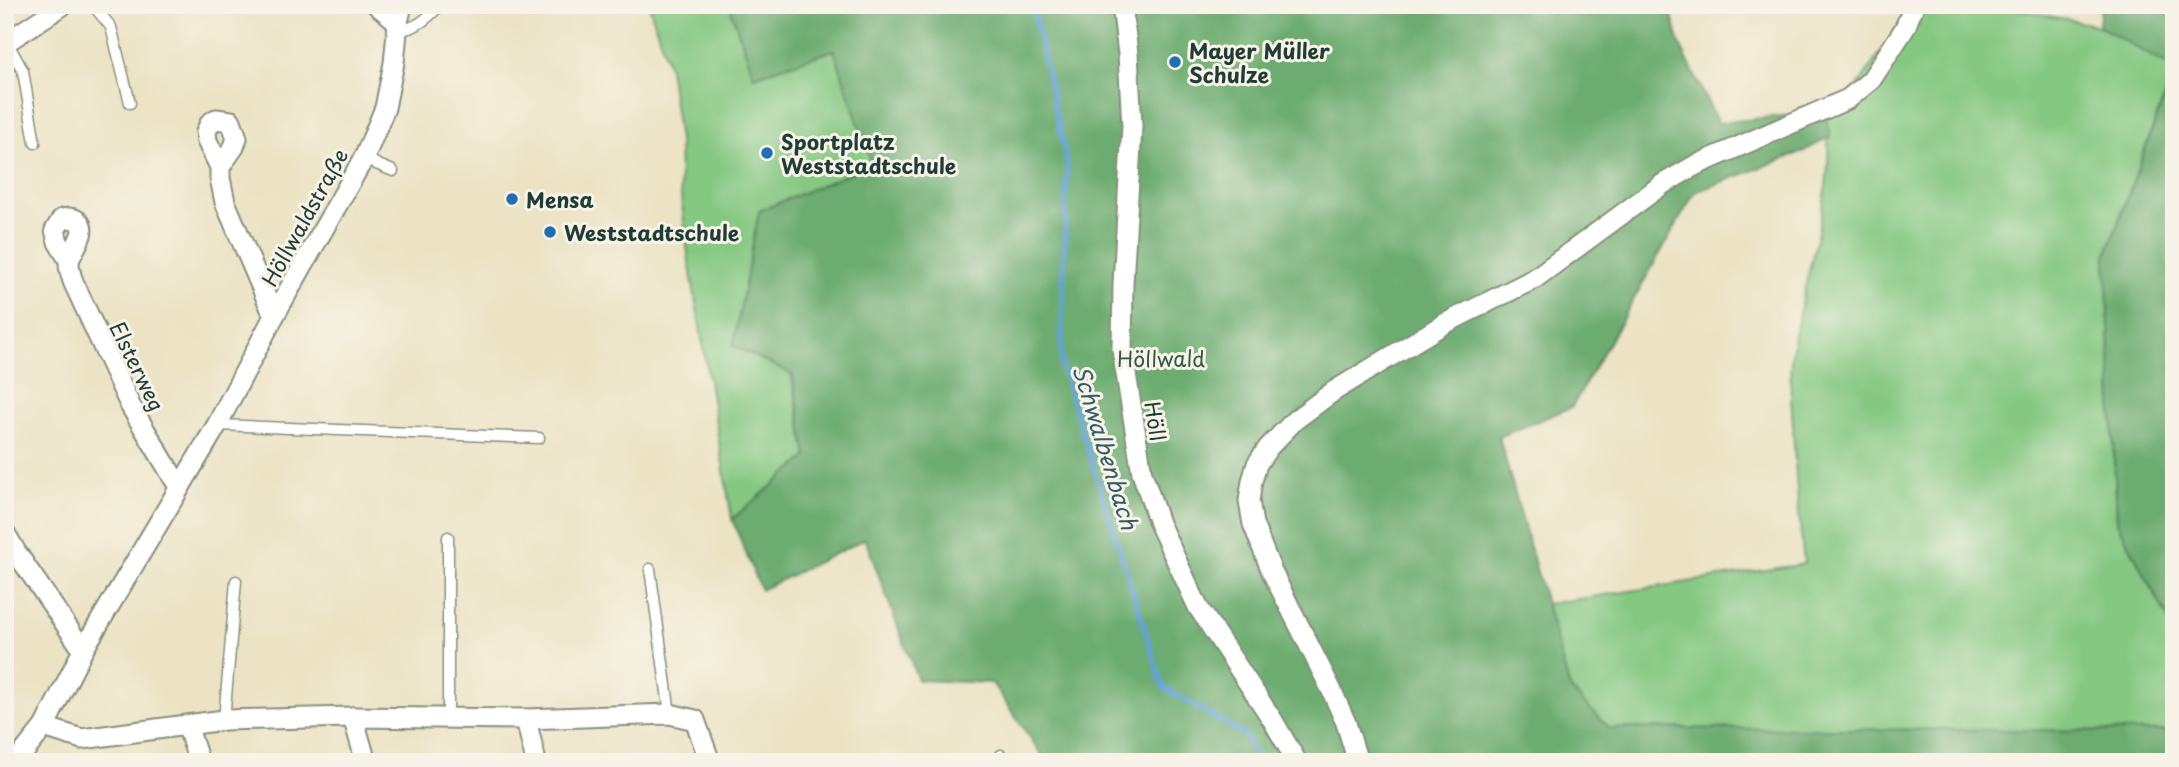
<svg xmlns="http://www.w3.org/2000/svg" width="2179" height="767" viewBox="0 0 2179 767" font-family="'Playpen Sans',sans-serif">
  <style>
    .green { fill: #85c882; stroke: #52825b; stroke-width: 2 }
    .forest { fill: #6cac70; stroke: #467452; stroke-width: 2 }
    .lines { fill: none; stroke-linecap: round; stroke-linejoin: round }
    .stream { stroke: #64a3d6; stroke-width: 5 }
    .lane-casing { stroke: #86907c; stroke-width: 13 }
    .street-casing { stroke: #86907c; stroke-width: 23 }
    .lane { stroke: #fff; stroke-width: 10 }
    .street { stroke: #fff; stroke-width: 19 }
    .poi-dot { fill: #1f6fb2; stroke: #f7f3e8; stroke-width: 2.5 }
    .labels { text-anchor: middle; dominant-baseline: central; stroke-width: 6; stroke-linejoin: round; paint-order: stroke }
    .poi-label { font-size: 21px; font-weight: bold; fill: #1f3d34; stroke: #f7f3e8; text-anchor: start }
    .street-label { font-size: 21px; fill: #1f3d34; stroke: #f7f3e8 }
    .park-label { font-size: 21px; fill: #335944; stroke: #f7f3e8 }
    .water-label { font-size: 23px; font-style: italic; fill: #345c65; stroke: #f7f3e8 }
  </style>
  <rect width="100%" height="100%" fill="#f7f3e8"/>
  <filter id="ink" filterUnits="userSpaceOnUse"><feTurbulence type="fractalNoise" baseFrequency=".0143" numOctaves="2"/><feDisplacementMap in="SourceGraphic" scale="14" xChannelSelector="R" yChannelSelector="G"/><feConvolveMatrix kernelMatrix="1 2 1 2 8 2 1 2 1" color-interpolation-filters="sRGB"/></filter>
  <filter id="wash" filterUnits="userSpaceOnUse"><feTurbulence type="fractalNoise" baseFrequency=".00686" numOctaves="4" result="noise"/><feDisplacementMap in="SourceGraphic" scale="28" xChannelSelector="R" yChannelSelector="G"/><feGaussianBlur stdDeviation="1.57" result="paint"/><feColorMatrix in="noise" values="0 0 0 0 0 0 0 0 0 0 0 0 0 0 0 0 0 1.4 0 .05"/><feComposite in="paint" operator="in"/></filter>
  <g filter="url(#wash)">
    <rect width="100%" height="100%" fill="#ece3c4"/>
    <g class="green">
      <polygon points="649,5 729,5 754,76 834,50 872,164 759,211 807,457 732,519 688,255 680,188 679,140 669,68"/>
      <path d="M 1914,5 L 1996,5 L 2099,26 L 2174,69 L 2106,256 L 2117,522 L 2174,630 L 2174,731 L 1609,728 L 1570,689 L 1546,604 L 1804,564 C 1799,518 1795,473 1793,426 C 1792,405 1789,383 1791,362 C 1800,278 1840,196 1825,111 L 1848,99 Z"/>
    </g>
    <g class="forest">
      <polygon points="729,5 1669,5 1680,45 1718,123 1825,111 1830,137 1802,152 1695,192 1572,407 1499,437 1570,689 1609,728 2174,731 2174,762 1047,762 992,683 918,680 865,539 761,590 732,519 807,457 793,375 733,346 759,211 872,164 834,50 754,76"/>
      <polygon points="2101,5 2174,5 2174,69 2099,26"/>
      <polygon points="2174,71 2174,630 2117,522 2106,256"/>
    </g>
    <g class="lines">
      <polyline class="stream" points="1032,5 1067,163 1061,365 1163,687 1245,735 1257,762"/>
    </g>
  </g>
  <g filter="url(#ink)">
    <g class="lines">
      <defs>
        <g id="lane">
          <polyline points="93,5 111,27 130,103"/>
          <path d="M 397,30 C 415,30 428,18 440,5"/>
          <polyline points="7,42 23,71 35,143"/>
          <polyline points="365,156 376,164 393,171"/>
          <polyline points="218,425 539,438"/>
          <polyline points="448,537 448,719"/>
          <polyline points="650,569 670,714"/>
          <polyline points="224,720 236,581"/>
          <polyline points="1001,755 1005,762"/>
        </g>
        <g id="street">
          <polyline points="377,5 398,22 402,5"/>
          <polyline points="1122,5 1128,54 1132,126 1123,284 1122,349 1142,473 1159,523 1198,607 1272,719 1297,762"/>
          <polyline points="5,43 63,5"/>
          <polyline points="220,167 234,147 237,138 231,121 216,119 210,123 206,132 207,141 220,167 220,178 225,202 274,316"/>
          <path d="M 69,260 L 58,242 L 55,230 L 62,219 C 68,218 73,217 78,221 C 90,233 70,250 69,263 C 69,272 73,282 77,290 L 130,405 L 179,487"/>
          <polyline points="5,533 16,552 83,650"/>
          <polyline points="353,717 366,762"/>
          <polyline points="526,719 536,762"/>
          <polyline points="187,725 199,762"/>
          <polyline points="44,727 82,739 224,720 353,717 526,719 670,714 695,720 710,762"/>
          <polyline points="16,762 44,727 83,650 217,425 274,316 365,156 385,108 394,63 398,22"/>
          <polyline points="1358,762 1346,723 1331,689 1272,572 1253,524 1249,501 1252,481 1257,464 1268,448 1295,420 1334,391 1444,324 1534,279 1663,184 1694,166 1848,99 1871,80 1905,28 1914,5"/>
        </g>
      </defs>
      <use href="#lane" class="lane-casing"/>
      <use href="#street" class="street-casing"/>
      <use href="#lane" class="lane"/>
      <use href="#street" class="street"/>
    </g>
  </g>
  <g class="poi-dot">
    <circle cx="1175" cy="62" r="7"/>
    <circle cx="767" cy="153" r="7"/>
    <circle cx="512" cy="199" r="7"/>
    <circle cx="550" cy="232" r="7"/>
  </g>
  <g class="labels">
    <g class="poi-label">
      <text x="1189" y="50">Mayer Müller<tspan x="1189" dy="24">Schulze</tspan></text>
      <text x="781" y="141">Sportplatz<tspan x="781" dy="24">Weststadtschule</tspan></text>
      <text x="526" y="199">Mensa</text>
      <text x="564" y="232">Weststadtschule</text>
    </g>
    <g class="street-label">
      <text transform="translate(304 217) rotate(-61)">Höllwaldstraße</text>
      <text transform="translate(138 366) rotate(64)">Elsterweg</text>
      <text transform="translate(1156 421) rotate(81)">Höll</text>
    </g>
    <g class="park-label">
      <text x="1161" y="358">Höllwald</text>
    </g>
    <g class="water-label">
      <text transform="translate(1106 447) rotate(73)">Schwalbenbach</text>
    </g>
  </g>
  <rect width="2179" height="767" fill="none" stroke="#f7f3e8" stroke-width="28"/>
</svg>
